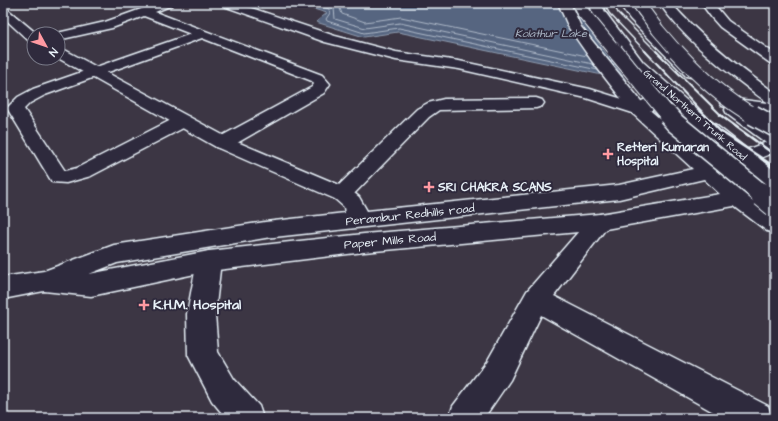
<svg xmlns="http://www.w3.org/2000/svg" width="778" height="421" viewBox="0 0 778 421" font-family="'Architects Daughter',sans-serif">
  <style>
    .water { fill: #566580; stroke: #909db0 }
    .lines { fill: none; stroke-linecap: round; stroke-linejoin: round }
    .shore { stroke: #aeb9c8; stroke-width: 1 }
    .street-casing { stroke: #e8f1f8; stroke-width: 3 }
    .secondary-casing { stroke: #e8f1f8; stroke-width: 3 }
    .primary-casing { stroke: #e8f1f8; stroke-width: 3 }
    .street { fill: #2f2a3d; fill-rule: evenodd }
    .secondary { fill: #2f2a3d; fill-rule: evenodd }
    .primary { fill: #2f2a3d; fill-rule: evenodd }
    .rail-far2 { stroke: #e8f1f8; stroke-width: 1.5 }
    .rail-far1 { stroke: #e8f1f8; stroke-width: 2 }
    .rail { stroke: #e8f1f8; stroke-width: 2.5 }
    .primary-bridge-far3-casing { stroke: #e8f1f8; stroke-width: 14; stroke-linecap: butt }
    .primary-bridge-far2-casing { stroke: #e8f1f8; stroke-width: 17; stroke-linecap: butt }
    .primary-bridge-far1-casing { stroke: #e8f1f8; stroke-width: 22; stroke-linecap: butt }
    .primary-bridge-casing { stroke: #e8f1f8; stroke-width: 26; stroke-linecap: butt }
    .primary-bridge-far3 { stroke: #2f2a3d; stroke-width: 12 }
    .primary-bridge-far2 { stroke: #2f2a3d; stroke-width: 15 }
    .primary-bridge-far1 { stroke: #2f2a3d; stroke-width: 19 }
    .primary-bridge { stroke: #2f2a3d; stroke-width: 24 }
    .poi-dot { fill: #ff9aa2; stroke: #2f2a3d; stroke-width: 1.5 }
    .labels { text-anchor: middle; dominant-baseline: central; stroke-width: 4; stroke-linejoin: round; paint-order: stroke }
    .far-street-label { font-size: 10px; fill: #e8f1f8; stroke: #2f2a3d }
    .far-water-label { font-size: 11px; font-style: italic; fill: #aeb9c8; stroke: #2f2a3d }
    .poi-label { font-size: 12px; font-weight: bold; fill: #e8f1f8; stroke: #2f2a3d; text-anchor: start }
    .street-label { font-size: 12px; fill: #e8f1f8; stroke: #2f2a3d }
    .near-poi-label { font-size: 14px; font-weight: bold; fill: #e8f1f8; stroke: #2f2a3d; text-anchor: start }
  </style>
  <rect width="100%" height="100%" fill="#3c3644"/>
  <filter id="ink" filterUnits="userSpaceOnUse"><feTurbulence type="fractalNoise" baseFrequency=".025" numOctaves="2"/><feDisplacementMap in="SourceGraphic" scale="8" xChannelSelector="R" yChannelSelector="G"/><feConvolveMatrix kernelMatrix="1 2 1 2 8 2 1 2 1" color-interpolation-filters="sRGB"/></filter>
  <g filter="url(#ink)">
    <polygon class="water" points="293,3 569,3 626,80 398,32 364,37 316,22 327,13"/>
    <g class="lines">
      <g class="shore">
        <polyline points="308,3 329,9 330,13 326,19 327,21 364,33 399,28 598,70"/>
        <polyline points="326,3 334,8 335,19 365,28 400,23 593,64"/>
        <polyline points="338,3 342,14 365,22 401,17 587,56"/>
      </g>
      <defs>
        <g id="street">
          <polygon points="158,3 174,3 172,5 155,12 322,75 330,84 324,93 230,147 223,149 216,147 214,143 216,139 312,87 314,84 312,81 202,38 45,95 30,103 24,109 65,171 77,168 177,117 183,116 189,117 192,121 189,125 91,176 66,183 52,182 7,108 18,97 33,89 191,34 144,16 112,28 58,40 58,34 53,34 105,22"/>
          <polygon points="219,3 236,3 335,36 396,52 459,61 590,89 645,106 647,110 645,114 639,115 586,98 459,69 396,60 325,42 221,5"/>
          <polygon points="701,3 713,3 728,21 775,54 775,64 770,63 720,27 712,18"/>
          <polygon points="536,98 542,100 544,103 542,106 536,108 439,110 429,117 349,199 342,201 335,199 331,194 335,189 417,109 428,103 444,99"/>
          <polygon points="600,214 608,216 611,222 554,296 768,406 772,418 724,418 541,315 510,380 484,418 449,418 453,406 488,360 527,291 592,216"/>
          <polygon points="209,251 218,254 221,261 215,314 218,352 234,379 259,406 263,418 226,418 212,401 188,355 187,314 197,261 200,254"/>
        </g>
        <g id="secondary">
          <path d="M 558,3 L 570,3 L 581,27 L 645,106 L 711,163 L 775,139 L 775,152 L 723,173 L 741,189 L 775,177 L 775,192 L 755,199 L 775,214 L 775,233 L 767,231 L 734,206 L 600,230 L 364,252 L 209,271 L 91,296 L 44,291 L 3,299 L 3,277 L 44,271 L 114,245 L 265,222 L 345,213 L 344,207 L 335,199 L 216,147 L 58,58 L 58,48 L 63,49 L 230,139 L 349,189 L 359,197 L 367,211 L 619,185 L 693,169 L 633,114 L 592,61 L 569,28 ZM 704,179 L 720,194 L 600,214 L 364,234 L 209,251 L 89,274 L 117,263 L 265,238 L 619,199 Z"/>
          <path d="M 659,3 L 671,3 C 702,38 737,66 775,93 L 775,105 C 764,102 755,93 747,87 C 715,63 682,36 659,3 Z"/>
          <polygon points="3,8 7,9 37,34 34,34 34,42 29,41 3,17"/>
        </g>
        <g id="primary">
          <path d="M 589,3 L 601,3 L 605,12 L 643,62 L 703,115 L 775,171 L 775,188 L 768,186 L 691,123 L 667,100 C 657,106 646,117 633,114 L 631,110 L 633,106 L 658,92 L 633,68 L 593,13 Z"/>
          <polygon points="619,3 631,3 638,15 696,70 698,73 696,76 691,77 686,76 630,19"/>
          <polygon points="728,98 775,104 775,114 744,110 775,132 775,146 769,145 727,114 725,110 726,107 722,106 720,103 722,100"/>
        </g>
      </defs>
      <use href="#street" class="street-casing"/>
      <use href="#secondary" class="secondary-casing"/>
      <use href="#primary" class="primary-casing"/>
      <use href="#street" class="street"/>
      <use href="#secondary" class="secondary"/>
      <use href="#primary" class="primary"/>
      <g class="rail-far2">
        <polyline points="604,3 609,13 646,52"/>
        <polyline points="613,3 618,13 657,52"/>
      </g>
      <g class="rail-far1">
        <polyline points="645,51 706,116"/>
        <polyline points="656,51 722,116"/>
      </g>
      <g class="rail">
        <polyline points="705,115 720,131 775,167"/>
        <polyline points="720,115 775,155"/>
      </g>
      <defs>
        <g id="primary-bridge-far3">
          <polyline points="579,3 582,11 616,52"/>
          <polyline points="638,3 658,30 677,52"/>
        </g>
        <g id="primary-bridge-far2">
          <polyline points="615,51 669,116"/>
          <path d="M 676,51 C 699,76 725,100 754,116"/>
        </g>
        <g id="primary-bridge-far1">
          <polyline points="668,115 675,123 764,196"/>
          <polyline points="753,115 775,127"/>
        </g>
        <polyline id="primary-bridge" points="763,195 775,205"/>
      </defs>
      <use href="#primary-bridge-far3" class="primary-bridge-far3-casing"/>
      <use href="#primary-bridge-far2" class="primary-bridge-far2-casing"/>
      <use href="#primary-bridge-far1" class="primary-bridge-far1-casing"/>
      <use href="#primary-bridge" class="primary-bridge-casing"/>
      <use href="#primary-bridge-far3" class="primary-bridge-far3"/>
      <use href="#primary-bridge-far2" class="primary-bridge-far2"/>
      <use href="#primary-bridge-far1" class="primary-bridge-far1"/>
      <use href="#primary-bridge" class="primary-bridge"/>
    </g>
  </g>
  <g class="poi-dot">
    <path d="M606 148h4v4h4v4h-4v4h-4v-4h-4v-4h4z"/>
    <path d="M427 181h4v4h4v4h-4v4h-4v-4h-4v-4h4z"/>
    <path d="M142 299h4v4h4v4h-4v4h-4v-4h-4v-4h4z"/>
  </g>
  <g class="labels">
    <g class="far-street-label">
      <text transform="translate(695 115) rotate(41)">Grand Northern Trunk Road</text>
    </g>
    <g class="far-water-label">
      <text x="551" y="33">Kolathur Lake</text>
    </g>
    <g class="poi-label">
      <text x="617" y="147">Retteri Kumaran<tspan x="617" dy="14">Hospital</tspan></text>
      <text x="438" y="187">SRI CHAKRA SCANS</text>
    </g>
    <g class="street-label">
      <text transform="translate(410 215) rotate(-6)">Perambur Redhills road</text>
      <text transform="translate(390 241) rotate(-5)">Paper Mills Road</text>
    </g>
    <g class="near-poi-label">
      <text x="153" y="305">K.H.M. Hospital</text>
    </g>
  </g>
  <rect width="778" height="421" fill="none" stroke="#2f2a3d" stroke-width="16"/>
  <rect x="8" y="8" width="762" height="405" fill="none" stroke="#e8f1f8" stroke-width="1.5" filter="url(#ink)"/>
  <g transform="translate(46 46) rotate(130)"><circle r="19" fill="#2f2a3d" stroke="#797a88"/>
  <path d="M0-3L7 15L0 10L-7 15Z" fill="#ff9aa2"/>
  <text y="-6" font-size="11" font-weight="bold" text-anchor="middle" fill="#e8f1f8">N</text>
  </g>
</svg>
